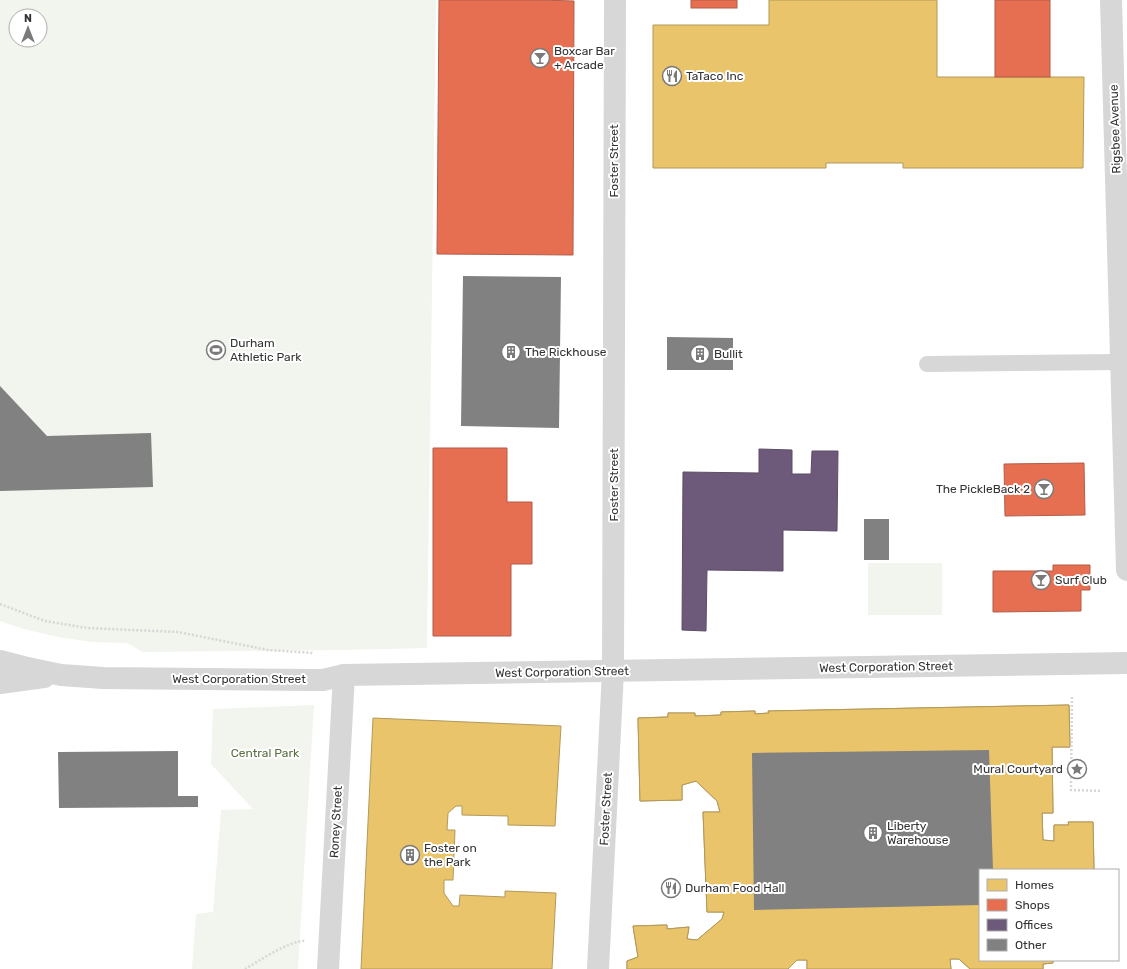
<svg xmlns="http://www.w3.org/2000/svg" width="1127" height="969" viewBox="0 0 1127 969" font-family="Rubik,sans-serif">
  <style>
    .green { fill: #f1f5ed; fill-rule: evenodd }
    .homes { fill: #e9c46a; stroke: #b2985a }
    .shops { fill: #e76f51; stroke: #b15d48 }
    .offices { fill: #6d597a; stroke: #5c4e65 }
    .building { fill: #818181 }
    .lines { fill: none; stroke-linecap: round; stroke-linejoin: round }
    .path { stroke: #d6d6d6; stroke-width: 2.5; stroke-dasharray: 2 2; stroke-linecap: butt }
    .service { stroke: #d7d7d7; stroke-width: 16 }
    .minor { stroke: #d7d7d7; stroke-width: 22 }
    .tertiary { stroke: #d7d7d7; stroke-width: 22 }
    .labels { text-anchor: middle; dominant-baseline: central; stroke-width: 4; stroke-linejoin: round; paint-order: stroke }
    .poi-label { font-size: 12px; fill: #333; stroke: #fff; text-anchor: start }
    .street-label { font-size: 12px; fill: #333; stroke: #fff }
    .park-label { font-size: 12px; fill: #56703f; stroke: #fff }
  </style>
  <rect width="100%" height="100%" fill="#fff"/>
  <g class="green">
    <path d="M 0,0 L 436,0 L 427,648 L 341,650 L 143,652 L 127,643 L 92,642 L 58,637 L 24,629 L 0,621 ZM 16,16 L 40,16 L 40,40 L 16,40 Z"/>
    <rect x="868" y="563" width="74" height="52"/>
    <polygon points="314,705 298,969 192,969 196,914 213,912 221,810 253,809 211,764 213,709"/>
  </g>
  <g class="homes">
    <polygon points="769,0 937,0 937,77 1084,77 1083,168 903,168 903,163 826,163 826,168 653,168 653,25 769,25"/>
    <polygon points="1069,705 1070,747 1052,747 1053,813 1042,813 1043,840 1054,841 1054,825 1069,825 1068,822 1093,822 1094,870 1008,870 1005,749 752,753 755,925 980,923 980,960 1053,960 1053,963 1043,964 1043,969 970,969 959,959 950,959 951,969 807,969 807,960 797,960 788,969 627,969 627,961 638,957 633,926 667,925 667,929 689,927 687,939 697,940 722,919 724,912 707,912 703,812 720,812 717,801 696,781 682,785 682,800 640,801 638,718 668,717 668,713 695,713 695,716 721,715 721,712 755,711 755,714 769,713 768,711"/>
    <polygon points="1069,705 1070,747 1052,747 1053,813 1042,813 1043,840 1054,841 1054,825 1069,825 1068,822 1093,822 1094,870 980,870 980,960 1053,960 1053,963 1043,964 1043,969 970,969 959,959 950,959 951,969 807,969 807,960 797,960 788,969 627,969 627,961 638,957 633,926 667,925 667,929 689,927 687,939 697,940 722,919 724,912 707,912 703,812 720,812 717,801 696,781 682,785 682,800 640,801 638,718 668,717 668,713 695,713 695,716 721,715 721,712 755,711 755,714 769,713 768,711"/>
    <polygon points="373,718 561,726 555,826 508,825 508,816 462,815 462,806 456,806 448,813 447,830 455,830 453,880 444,880 444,893 453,906 459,906 460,895 505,897 505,891 556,893 552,969 361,969"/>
  </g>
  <g class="shops">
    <polygon points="439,0 540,0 574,1 573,255 437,254"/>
    <rect x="691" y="0" width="46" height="8"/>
    <rect x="995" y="0" width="55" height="77"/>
    <polygon points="433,448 507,448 507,502 532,502 532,564 511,564 511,636 433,636"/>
    <polygon points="1084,463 1085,515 1005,516 1004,464"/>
    <polygon points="1053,565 1090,565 1090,590 1081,590 1081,611 993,612 993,571 1053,571"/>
  </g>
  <polygon class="offices" points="759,449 792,450 792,474 811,474 812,451 838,451 837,531 783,530 783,571 707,570 706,631 682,630 683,472 759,473"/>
  <g class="building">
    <polygon points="463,276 561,277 559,428 461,426"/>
    <polygon points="667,337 733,338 733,370 667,370"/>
    <polygon points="0,386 47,436 151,433 153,487 0,491"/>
    <rect x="864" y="519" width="25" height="41"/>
    <polygon points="989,750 993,870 980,870 980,905 754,910 752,753"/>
    <polygon points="178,751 178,796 198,796 198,807 59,808 58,752"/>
  </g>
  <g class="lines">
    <g class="path">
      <polyline points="0,604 45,621 87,628 178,632 268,650 312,653 314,654"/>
      <polyline points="1072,697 1071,790 1102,791"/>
      <path d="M 245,969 C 259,961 290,940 305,941"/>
    </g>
    <polyline class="service" points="927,364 1121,362"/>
    <polyline class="minor" points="328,969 344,675"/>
    <g class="tertiary">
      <polyline points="1111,0 1127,570"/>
      <polyline points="0,661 23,667 61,675 103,678 315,680 323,680 344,675 1127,663"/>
      <polyline points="0,683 44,677"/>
      <polyline points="598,969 613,671 615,0"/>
    </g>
  </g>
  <defs>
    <symbol id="bar-ring" viewBox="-11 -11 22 22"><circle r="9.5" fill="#fff" stroke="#7a7a7a" stroke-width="1.5"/><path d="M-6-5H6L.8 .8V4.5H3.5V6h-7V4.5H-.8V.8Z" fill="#7a7a7a"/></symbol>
    <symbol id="restaurant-ring" viewBox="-11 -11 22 22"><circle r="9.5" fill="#fff" stroke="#7a7a7a" stroke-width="1.5"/><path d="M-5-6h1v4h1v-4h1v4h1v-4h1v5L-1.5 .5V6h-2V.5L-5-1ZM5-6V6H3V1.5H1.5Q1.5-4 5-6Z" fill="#7a7a7a"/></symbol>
    <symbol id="stadium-ring" viewBox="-11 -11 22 22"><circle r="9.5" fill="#fff" stroke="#7a7a7a" stroke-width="1.5"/><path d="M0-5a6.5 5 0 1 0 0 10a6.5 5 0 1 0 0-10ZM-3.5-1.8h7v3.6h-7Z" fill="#7a7a7a"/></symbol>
    <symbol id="building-ring" viewBox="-11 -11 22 22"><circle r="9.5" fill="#fff" stroke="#7a7a7a" stroke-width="1.5"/><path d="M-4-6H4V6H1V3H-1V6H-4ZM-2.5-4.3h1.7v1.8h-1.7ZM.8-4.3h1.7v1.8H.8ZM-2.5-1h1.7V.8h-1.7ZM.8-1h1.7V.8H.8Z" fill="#7a7a7a"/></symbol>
    <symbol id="sight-ring" viewBox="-11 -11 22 22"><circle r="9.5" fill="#fff" stroke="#7a7a7a" stroke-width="1.5"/><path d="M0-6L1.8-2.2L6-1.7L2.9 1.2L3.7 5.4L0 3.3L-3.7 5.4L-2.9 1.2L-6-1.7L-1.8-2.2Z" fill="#7a7a7a"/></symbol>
  </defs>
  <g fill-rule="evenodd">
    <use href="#bar-ring" x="529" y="47" width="22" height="22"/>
    <use href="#restaurant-ring" x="661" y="65" width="22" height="22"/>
    <use href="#stadium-ring" x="205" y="339" width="22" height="22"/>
    <use href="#building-ring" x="500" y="341" width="22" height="22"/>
    <use href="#building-ring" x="689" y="343" width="22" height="22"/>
    <use href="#bar-ring" x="1033" y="478" width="22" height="22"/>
    <use href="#bar-ring" x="1030" y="569" width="22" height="22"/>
    <use href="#sight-ring" x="1066" y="758" width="22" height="22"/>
    <use href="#building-ring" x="862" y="822" width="22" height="22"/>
    <use href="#building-ring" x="399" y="844" width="22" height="22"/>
    <use href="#restaurant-ring" x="660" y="877" width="22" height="22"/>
  </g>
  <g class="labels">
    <g class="poi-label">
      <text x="554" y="51">Boxcar Bar<tspan x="554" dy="14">+ Arcade</tspan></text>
      <text x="686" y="76">TaTaco Inc</text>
      <text x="230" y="343">Durham<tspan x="230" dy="14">Athletic Park</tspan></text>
      <text x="525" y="352">The Rickhouse</text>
      <text x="714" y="354">Bullit</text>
      <text x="1030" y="489" text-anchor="end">The PickleBack 2</text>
      <text x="1055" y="580">Surf Club</text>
      <text x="1063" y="769" text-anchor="end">Mural Courtyard</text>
      <text x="887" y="826">Liberty<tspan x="887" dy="14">Warehouse</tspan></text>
      <text x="424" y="848">Foster on<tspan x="424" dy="14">the Park</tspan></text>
      <text x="685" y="888">Durham Food Hall</text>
    </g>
    <g class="street-label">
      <text transform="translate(1115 129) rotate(-92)">Rigsbee Avenue</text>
      <text transform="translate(614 161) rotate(-90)">Foster Street</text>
      <text transform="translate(614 485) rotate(-90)">Foster Street</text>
      <text transform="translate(886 667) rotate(-1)">West Corporation Street</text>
      <text transform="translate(562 672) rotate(-1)">West Corporation Street</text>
      <text x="239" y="679">West Corporation Street</text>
      <text transform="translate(606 809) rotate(-87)">Foster Street</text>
      <text transform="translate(336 822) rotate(-87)">Roney Street</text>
    </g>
    <g class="park-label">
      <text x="265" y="753">Central Park</text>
    </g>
  </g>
  <rect x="979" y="869" width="140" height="92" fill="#ffffff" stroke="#adadad"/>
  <rect x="987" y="879" width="20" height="12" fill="#e9c46a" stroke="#adadad"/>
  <text x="1015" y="889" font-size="12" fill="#333333">Homes</text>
  <rect x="987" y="899" width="20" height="12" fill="#e76f51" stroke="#adadad"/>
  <text x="1015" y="909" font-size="12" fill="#333333">Shops</text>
  <rect x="987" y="919" width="20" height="12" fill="#6d597a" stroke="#adadad"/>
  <text x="1015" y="929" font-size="12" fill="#333333">Offices</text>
  <rect x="987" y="939" width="20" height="12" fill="#818181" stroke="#adadad"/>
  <text x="1015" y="949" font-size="12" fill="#333333">Other</text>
  <g transform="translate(28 28)"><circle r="19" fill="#ffffff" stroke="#adadad"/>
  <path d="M0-3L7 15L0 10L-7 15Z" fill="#7a7a7a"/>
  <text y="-6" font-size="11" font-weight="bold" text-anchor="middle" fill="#333333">N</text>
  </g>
</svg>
